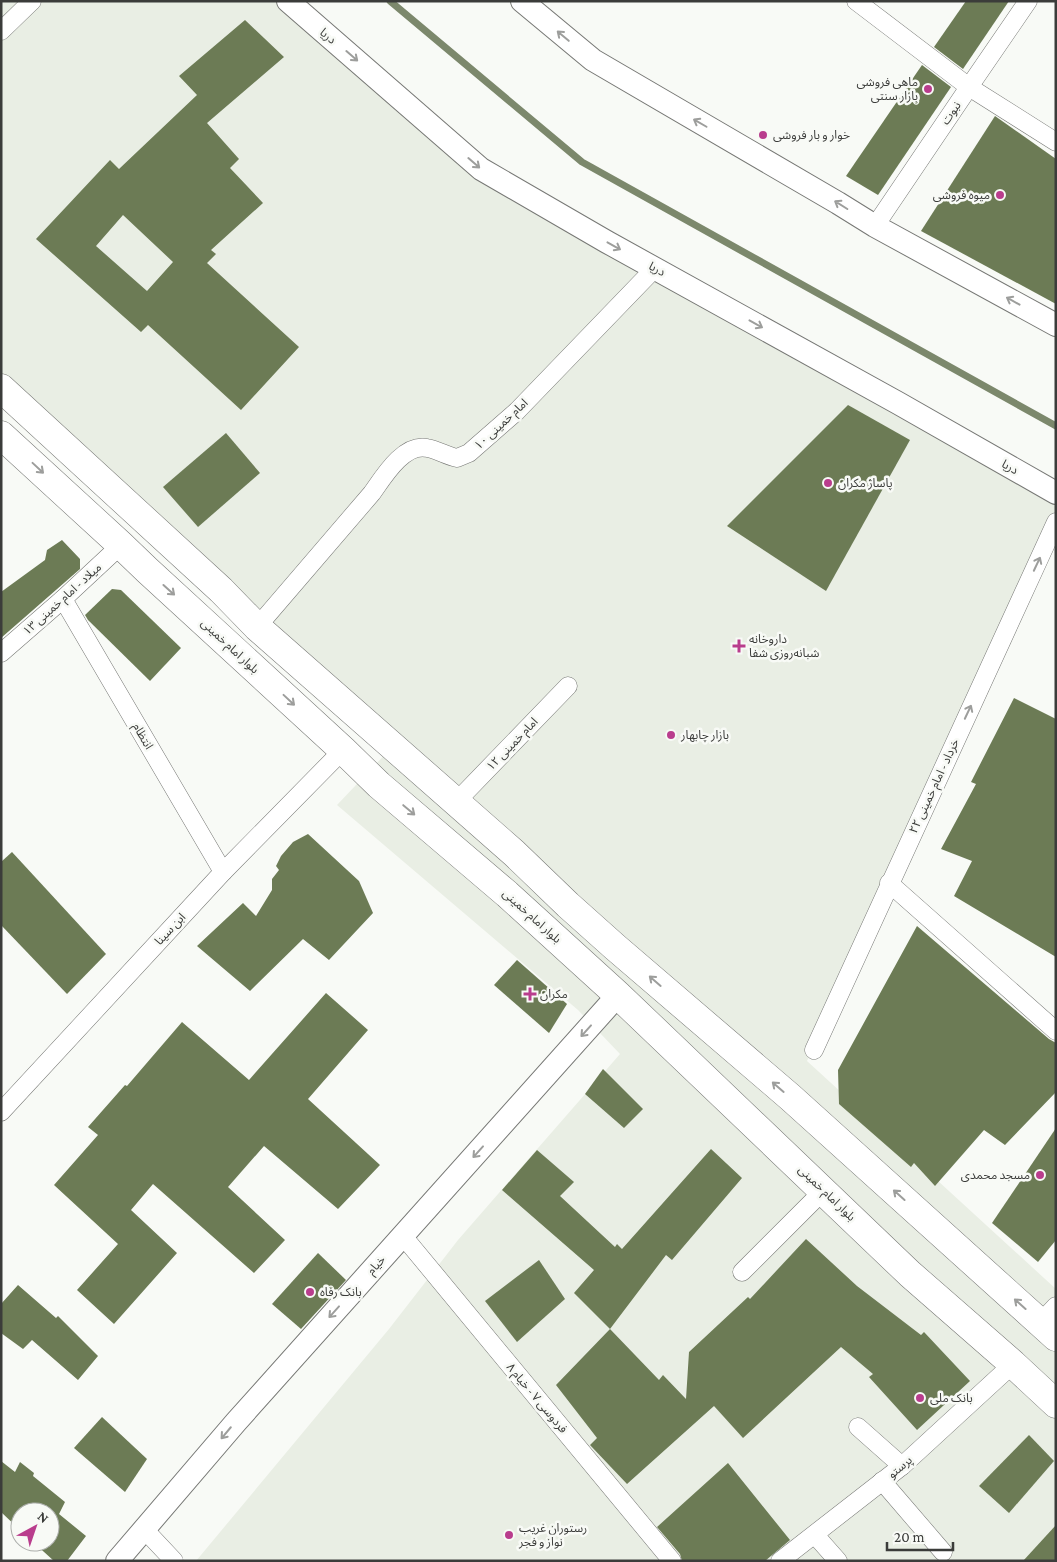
<svg xmlns="http://www.w3.org/2000/svg" width="1057" height="1562" viewBox="0 0 1057 1562" font-family="'Crimson Pro','Noto Sans Arabic',serif">
  <style>
    .built { fill: #e9eee4 }
    .lines { fill: none; stroke-linecap: round; stroke-linejoin: round }
    .stream { stroke: #7c886c; stroke-width: 7 }
    .building { fill: #6c7b55; fill-rule: evenodd }
    .minor-casing { stroke: #777875; stroke-width: 19 }
    .tertiary-casing { stroke: #777875; stroke-width: 24 }
    .primary-casing { stroke: #777875; stroke-width: 29 }
    .minor { stroke: #fff; stroke-width: 18 }
    .tertiary { stroke: #fff; stroke-width: 22 }
    .primary { stroke: #fff; stroke-width: 28 }
    .oneway { stroke: #9d9e9c }
    .poi-dot { fill: #b93d8d; stroke: #f8faf6; stroke-width: 2 }
    .labels { text-anchor: middle; dominant-baseline: central; stroke-width: 5; stroke-linejoin: round; paint-order: stroke }
    .street-label { font-size: 12px; fill: #3b3c3a; stroke: #f8faf6 }
    .poi-label { font-size: 12px; fill: #3b3c3a; stroke: #f8faf6; text-anchor: start }
  </style>
  <rect width="100%" height="100%" fill="#f8faf6"/>
  <polygon class="built" points="1,1 288,1 481,169 1056,493 1056,522 807,1061 1056,1289 1056,1561 196,1561 389,1329 458,1240 620,1054 578,1010 337,805 394,745 1,384"/>
  <g class="lines">
    <polyline class="stream" points="390,1 582,162 1056,426"/>
  </g>
  <g class="building">
    <polygon points="966,1 1009,1 963,69 934,47"/>
    <path d="M 245,20 L 284,57 L 207,123 L 239,159 L 230,168 L 263,203 L 211,250 L 216,254 L 207,263 L 299,347 L 241,410 L 148,325 L 141,332 L 36,239 L 110,160 L 119,169 L 197,95 L 179,76 ZM 123,215 L 173,262 L 147,291 L 96,246 Z"/>
    <polygon points="922,65 951,87 878,195 846,176"/>
    <polygon points="995,116 1056,159 1056,304 921,231"/>
    <polygon points="848,405 910,440 826,591 727,526"/>
    <polygon points="226,433 260,473 198,527 163,487"/>
    <polygon points="62,540 80,559 80,569 1,638 1,592 45,560 47,550"/>
    <polygon points="112,589 121,590 181,648 150,681 88,620 85,615"/>
    <polygon points="1014,698 1056,719 1056,957 954,896 972,861 941,849 976,784 971,782"/>
    <polygon points="308,834 359,881 373,913 329,960 303,939 250,991 197,946 243,903 256,916 272,890 272,879 279,870 276,866 281,856 293,842"/>
    <polygon points="12,852 106,954 67,994 1,925 1,862"/>
    <polygon points="917,926 1049,1039 1056,1043 1056,1092 1005,1145 984,1130 935,1186 914,1163 911,1167 839,1104 838,1070"/>
    <polygon points="517,960 567,1004 549,1033 494,985"/>
    <polygon points="326,993 368,1030 308,1099 380,1165 338,1209 264,1146 228,1187 285,1240 254,1273 153,1184 131,1210 177,1253 114,1324 77,1290 118,1244 54,1185 98,1135 88,1127 125,1085 127,1086 182,1022 249,1080"/>
    <polygon points="603,1069 643,1109 624,1128 585,1094"/>
    <polygon points="1056,1128 1056,1240 1038,1262 992,1223"/>
    <polygon points="711,1149 742,1178 672,1260 666,1255 610,1329 574,1293 594,1270 502,1190 537,1150 574,1182 560,1196 615,1247 617,1244 622,1249"/>
    <polygon points="806,1239 857,1286 921,1335 924,1332 970,1381 917,1430 869,1377 873,1374 841,1347 743,1438 714,1406 627,1484 590,1445 597,1438 556,1385 610,1329 659,1380 663,1375 686,1399 689,1352 748,1297 750,1299"/>
    <polygon points="318,1253 346,1280 301,1329 272,1304"/>
    <polygon points="539,1260 565,1299 517,1342 485,1301"/>
    <polygon points="18,1285 56,1318 58,1316 98,1356 78,1380 32,1340 23,1349 1,1333 1,1304"/>
    <polygon points="102,1417 147,1459 125,1492 74,1448"/>
    <polygon points="1029,1435 1054,1461 1009,1513 979,1486"/>
    <polygon points="1,1461 15,1472 20,1462 34,1473 33,1476 65,1502 59,1514 86,1536 67,1561 54,1561 33,1542 50,1542 50,1512 20,1512 20,1530 1,1512"/>
    <polygon points="728,1463 790,1540 765,1561 682,1561 680,1554 657,1527"/>
    <polygon points="1056,1525 1056,1561 1023,1561"/>
  </g>
  <g class="lines">
    <defs>
      <g id="minor">
        <polyline points="856,1 969,87 1056,142"/>
        <polyline points="1,31 32,1"/>
        <polyline points="875,226 969,87 1028,1"/>
        <polyline points="63,599 223,872"/>
        <path d="M 257,627 L 372,493 C 384,476 404,443 427,448 C 438,450 447,456 457,458 L 469,453 L 517,411 L 655,268"/>
        <polyline points="1,653 63,599 121,545"/>
        <polyline points="456,802 568,686"/>
        <polyline points="889,883 1056,1031"/>
        <polyline points="814,1050 1056,522"/>
        <polyline points="1,1112 223,872 343,750"/>
        <polyline points="403,1236 672,1561"/>
        <polyline points="742,1272 824,1190"/>
        <polyline points="1040,1323 1056,1306"/>
        <polyline points="858,1427 902,1466"/>
        <polyline points="882,1481 943,1552"/>
        <polyline points="144,1529 174,1561"/>
        <polyline points="815,1535 838,1561"/>
        <polyline points="780,1561 902,1466 1013,1364"/>
      </g>
      <g id="tertiary">
        <polyline points="288,1 481,169 607,242 898,403 1056,493"/>
        <polyline points="522,1 593,60 838,203 875,226 1056,325"/>
        <polyline points="117,1561 236,1422 618,995"/>
      </g>
      <g id="primary">
        <polyline points="1,388 221,590 257,627 514,853 568,905 615,947 790,1097 1056,1337"/>
        <polyline points="1,435 121,545 147,570 343,750 379,785 507,894 618,995 910,1274 1013,1364 1056,1404"/>
      </g>
    </defs>
    <use href="#minor" class="minor-casing"/>
    <use href="#tertiary" class="tertiary-casing"/>
    <use href="#primary" class="primary-casing"/>
    <use href="#minor" class="minor"/>
    <use href="#tertiary" class="tertiary"/>
    <use href="#primary" class="primary"/>
  </g>
  <defs><path id="oneway-shaft" d="M-6 0H5M1.5-3L5.5 0L1.5 3" fill="none" stroke-width="1.6" stroke-linecap="round" stroke-linejoin="round" transform="scale(1.25)"/></defs>
  <g class="oneway">
    <use href="#oneway-shaft" transform="translate(563 36) rotate(-140)"/>
    <use href="#oneway-shaft" transform="translate(352 56) rotate(41)"/>
    <use href="#oneway-shaft" transform="translate(700 123) rotate(-150)"/>
    <use href="#oneway-shaft" transform="translate(474 163) rotate(41)"/>
    <use href="#oneway-shaft" transform="translate(841 205) rotate(-148)"/>
    <use href="#oneway-shaft" transform="translate(614 246) rotate(29)"/>
    <use href="#oneway-shaft" transform="translate(1013 301) rotate(-151)"/>
    <use href="#oneway-shaft" transform="translate(756 324) rotate(29)"/>
    <use href="#oneway-shaft" transform="translate(38 468) rotate(43)"/>
    <use href="#oneway-shaft" transform="translate(1037 564) rotate(-65)"/>
    <use href="#oneway-shaft" transform="translate(169 590) rotate(42)"/>
    <use href="#oneway-shaft" transform="translate(289 700) rotate(43)"/>
    <use href="#oneway-shaft" transform="translate(968 712) rotate(-65)"/>
    <use href="#oneway-shaft" transform="translate(409 810) rotate(40)"/>
    <use href="#oneway-shaft" transform="translate(655 981) rotate(-139)"/>
    <use href="#oneway-shaft" transform="translate(586 1031) rotate(132)"/>
    <use href="#oneway-shaft" transform="translate(778 1087) rotate(-139)"/>
    <use href="#oneway-shaft" transform="translate(478 1152) rotate(132)"/>
    <use href="#oneway-shaft" transform="translate(899 1195) rotate(-138)"/>
    <use href="#oneway-shaft" transform="translate(1020 1304) rotate(-138)"/>
    <use href="#oneway-shaft" transform="translate(334 1312) rotate(132)"/>
    <use href="#oneway-shaft" transform="translate(226 1433) rotate(130)"/>
  </g>
  <g class="poi-dot">
    <circle cx="928" cy="89" r="5"/>
    <circle cx="763" cy="135" r="5"/>
    <circle cx="1000" cy="195" r="5"/>
    <circle cx="828" cy="483" r="5"/>
    <path d="M736.5 638.5h5v5h5v5h-5v5h-5v-5h-5v-5h5z"/>
    <circle cx="671" cy="735" r="5"/>
    <path d="M527.5 986.5h5v5h5v5h-5v5h-5v-5h-5v-5h5z"/>
    <circle cx="1040" cy="1175" r="5"/>
    <circle cx="310" cy="1292" r="5"/>
    <circle cx="920" cy="1398" r="5"/>
    <circle cx="509" cy="1535" r="5"/>
  </g>
  <g class="labels">
    <g class="street-label">
      <text transform="translate(328 36) rotate(41)">دریا</text>
      <text transform="translate(951 113) rotate(-56)">نبوت</text>
      <text transform="translate(657 269) rotate(29)">دریا</text>
      <text transform="translate(501 424) rotate(-43)">امام خمینی ۱۰</text>
      <text transform="translate(1010 467) rotate(30)">دریا</text>
      <text transform="translate(62 599) rotate(-42)">میلاد - امام خمینی ۱۳</text>
      <text transform="translate(230 646) rotate(43)">بلوار امام خمینی</text>
      <text transform="translate(143 736) rotate(60)">انتظام</text>
      <text transform="translate(512 744) rotate(-46)">امام خمینی ۱۲</text>
      <text transform="translate(934 786) rotate(-65)">خرداد - امام خمینی ۲۲</text>
      <text transform="translate(532 916) rotate(42)">بلوار امام خمینی</text>
      <text transform="translate(170 929) rotate(-47)">ابن سینا</text>
      <text transform="translate(827 1193) rotate(44)">بلوار امام خمینی</text>
      <text transform="translate(376 1265) rotate(-48)">خیام</text>
      <text transform="translate(537 1398) rotate(50)">فردوسی ۷ - خیام ۸</text>
      <text transform="translate(900 1467) rotate(-40)">پرستو</text>
    </g>
    <g class="poi-label">
      <text x="918" y="82" text-anchor="end">ماهی فروشی<tspan x="918" dy="14">بازار سنتی</tspan></text>
      <text x="773" y="135">خوار و بار فروشی</text>
      <text x="990" y="195" text-anchor="end">میوه فروشی</text>
      <text x="838" y="483">پاساژ مکران</text>
      <text x="749" y="639">داروخانه<tspan x="749" dy="14">شبانه‌روزی شفا</tspan></text>
      <text x="681" y="735">بازار چابهار</text>
      <text x="540" y="994">مکران</text>
      <text x="1030" y="1175" text-anchor="end">مسجد محمدی</text>
      <text x="320" y="1292">بانک رفاه</text>
      <text x="930" y="1398">بانک ملی</text>
      <text x="519" y="1528">رستوران غریب<tspan x="519" dy="14">نواز و فجر</tspan></text>
    </g>
  </g>
  <rect width="1057" height="1562" fill="none" stroke="#3b3c3a" stroke-width="5"/>
  <g transform="translate(35 1527) rotate(40)"><circle r="24" fill="#f8faf6" stroke="#acaeab"/>
  <path d="M0-4L9 19L0 12L-9 19Z" fill="#b93d8d"/>
  <text y="-8" font-size="14" font-weight="bold" text-anchor="middle" fill="#3b3c3a">N</text>
  </g>
  <path d="M887 1542v8h66v-8" fill="none" stroke="#3b3c3a" stroke-width="2.5"/>
  <text x="894" y="1542" font-size="15" fill="#3b3c3a" stroke="#f8faf6" stroke-width="4" paint-order="stroke">20 m</text>
</svg>
